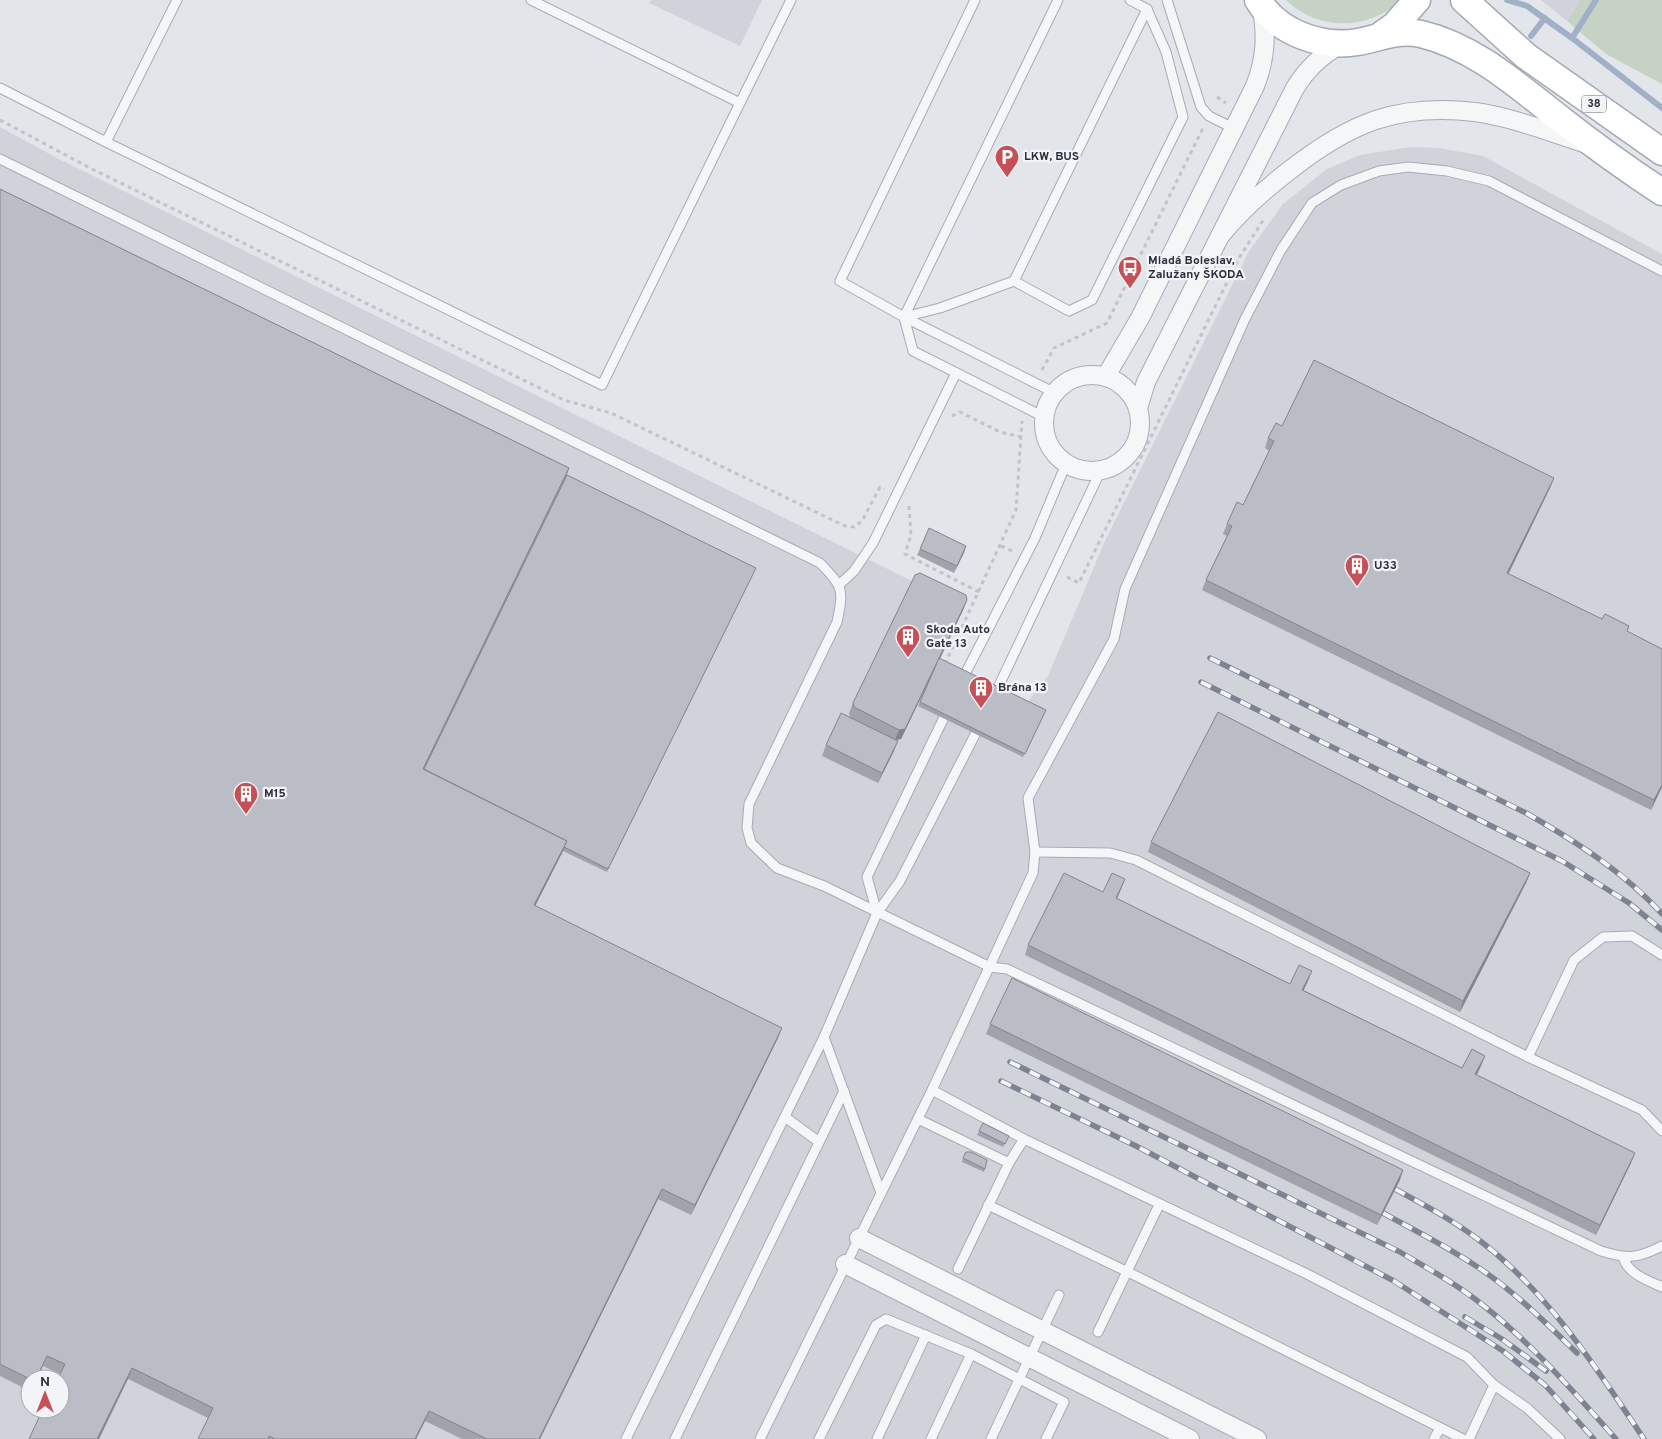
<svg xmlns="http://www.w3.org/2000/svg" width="1662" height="1439" viewBox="0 0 1662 1439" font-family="Overpass,sans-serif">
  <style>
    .built { fill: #d1d3db; fill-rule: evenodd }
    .green { fill: #c6d3c4 }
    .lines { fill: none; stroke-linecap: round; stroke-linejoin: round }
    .stream { stroke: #a0b0c7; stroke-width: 6 }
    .lane-casing { stroke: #a7abb4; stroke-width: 11 }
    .street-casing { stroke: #a7abb4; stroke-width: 20 }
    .primary-casing { stroke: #a2a8b5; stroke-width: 29 }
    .path { stroke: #c0c3c8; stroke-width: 3; stroke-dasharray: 4 4; stroke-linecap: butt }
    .lane { stroke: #f5f6f8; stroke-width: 9 }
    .street { stroke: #f5f6f8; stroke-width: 18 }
    .primary { stroke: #fff; stroke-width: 26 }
    .rail-casing { stroke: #7d8392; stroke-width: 5.5 }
    .rail { stroke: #f2f4f7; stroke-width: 4; stroke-dasharray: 11; stroke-linecap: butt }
    .wall { fill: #a0a3aa }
    .shaded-wall { fill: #82848b }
    .building { fill: #babdc6; stroke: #82848b }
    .labels { text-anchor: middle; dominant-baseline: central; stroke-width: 4.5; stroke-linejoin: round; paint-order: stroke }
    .shield { fill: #f2f4f7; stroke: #676c78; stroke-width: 1 }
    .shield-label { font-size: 11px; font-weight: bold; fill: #2b3141 }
    .poi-label { font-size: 12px; font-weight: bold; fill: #2b3141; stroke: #f2f4f7; text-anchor: start }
  </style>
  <rect width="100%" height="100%" fill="#e2e5ea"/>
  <g class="built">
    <polygon points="651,0 762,0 740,46 649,3"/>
    <polygon points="1541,0 1580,0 1567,21"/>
    <path d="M 0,127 L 57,158 L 916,583 L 963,610 L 939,662 L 1026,704 L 1048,676 L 1105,541 L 1249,251 L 1283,204 L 1327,169 L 1360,155 L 1411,147 L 1438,148 L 1483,156 L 1662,254 L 1662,1439 L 0,1439 ZM 30,1379 L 60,1379 L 60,1409 L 30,1409 Z"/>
  </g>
  <g class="green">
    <path d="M 1286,0 L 1402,0 C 1370,30 1318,32 1286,0 Z"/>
    <polygon points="1580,0 1662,0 1662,84 1606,54 1567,21"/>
  </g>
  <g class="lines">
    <g class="stream">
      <polyline points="1507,0 1527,6 1572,38"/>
      <polyline points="1596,0 1572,38 1662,108"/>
      <polyline points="1531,36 1545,18"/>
    </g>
    <defs>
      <g id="lane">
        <polyline points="531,0 740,103 791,0"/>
        <polyline points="975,0 840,281 904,317 1058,0"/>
        <polyline points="1167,0 1201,107 1209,116 1235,129"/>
        <polyline points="0,88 106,142 177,0"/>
        <polyline points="106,142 602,385 740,103"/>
        <path d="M 0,159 L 820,563 C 843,587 844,589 837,622 L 749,804 L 747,828 L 751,843 L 777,868 L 824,886 L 990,967 L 1007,969 L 1601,1251 C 1627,1259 1637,1259 1662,1246"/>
        <polyline points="1014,281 1069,311 1092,300 1183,117 1166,52 1147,9"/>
        <polyline points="904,317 940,308 1014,281 1147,9 1130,0"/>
        <polyline points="904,317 913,351 1044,417"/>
        <polyline points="904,317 1055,393"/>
        <polyline points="840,584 854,571 873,543 956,373"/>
        <polyline points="961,682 1035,538 1066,464"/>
        <polyline points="994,696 1101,470"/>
        <polyline points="1035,852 1110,853 1136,860 1528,1057 1642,1110 1662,1131"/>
        <polyline points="877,913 867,877 949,707"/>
        <polyline points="824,1037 881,1193"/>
        <polyline points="1528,1057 1574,960 1603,937 1632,936 1662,955"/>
        <polyline points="932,1090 1024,1139 1307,1274 1467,1357 1494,1385 1527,1408 1560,1439"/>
        <polyline points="785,1117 819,1142"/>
        <polyline points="918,1119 1009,1163"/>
        <polyline points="988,1205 1128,1272 1463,1439"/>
        <path d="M 1623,1257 C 1628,1274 1647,1280 1662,1287"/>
        <polyline points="958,1269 1009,1163 1024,1139"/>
        <polyline points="1098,1332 1159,1205"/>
        <polyline points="626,1439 824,1037 877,913 900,881 981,723"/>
        <polyline points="675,1439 844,1091"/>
        <polyline points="760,1439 932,1090 1033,873 1035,852 1028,798 1114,639 1125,589 1245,319 1281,250 1312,203 1341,185 1379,171 1408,167 1447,171 1489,181 1662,271"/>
        <polyline points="819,1439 876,1325 886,1319 971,1354 1064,1402 1046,1439"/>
        <polyline points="877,1439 926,1335"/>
        <polyline points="931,1439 971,1354"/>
        <polyline points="991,1439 1059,1295"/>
        <polyline points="1434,1439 1440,1428"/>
        <polyline points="1469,1439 1494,1385"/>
      </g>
      <g id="street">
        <path d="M 1221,235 C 1241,210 1264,190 1290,170 C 1350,123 1397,103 1475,112 C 1512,117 1549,132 1584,143"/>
        <circle cx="1092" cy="423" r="48"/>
        <path d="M 1106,376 L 1140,318 L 1255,86 C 1266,58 1267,34 1261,5"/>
        <path d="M 1138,408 L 1146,382 L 1295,88 C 1308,67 1322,55 1343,43"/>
        <polyline points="859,1238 1257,1439"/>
        <polyline points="845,1264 1190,1439"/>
      </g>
      <g id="primary">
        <path d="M 1258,0 C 1278,33 1321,48 1358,42 C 1380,38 1398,29 1421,34 C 1476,47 1520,88 1563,121 C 1595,146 1628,170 1662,192"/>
        <polyline points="1464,0 1526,56 1662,152"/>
        <polyline points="1381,35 1395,25 1417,0"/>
      </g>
    </defs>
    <use href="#lane" class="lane-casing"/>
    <use href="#street" class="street-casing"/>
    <use href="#primary" class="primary-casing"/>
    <g class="path">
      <polyline points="1217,97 1226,103"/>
      <polyline points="0,120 92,169 564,400 611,413 845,526 854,527 862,521 880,487 884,489"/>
      <polyline points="1042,370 1054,348 1107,323 1203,128"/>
      <polyline points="952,416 960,412 1000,432 1021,437"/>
      <polyline points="909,506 911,535 905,554 979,592"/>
      <polyline points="1001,546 1012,551"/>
      <polyline points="1067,577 1079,583 1239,258 1264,219"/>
      <polyline points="945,664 1016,510 1022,421"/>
    </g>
    <use href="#lane" class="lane"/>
    <use href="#street" class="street"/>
    <use href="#primary" class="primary"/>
    <defs>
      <g id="rail">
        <path d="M 1210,658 L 1526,813 C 1575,841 1624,872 1662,914"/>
        <polyline points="1201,682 1562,861 1629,903 1662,930"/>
        <path d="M 1010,1062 L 1400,1252 C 1429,1269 1458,1285 1484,1306 C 1533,1345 1574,1392 1616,1439"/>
        <polyline points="1001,1081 1136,1146 1394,1281 1503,1351 1545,1385 1594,1439"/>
        <path d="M 1395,1189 C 1424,1205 1453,1220 1479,1240 C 1548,1292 1597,1369 1644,1439"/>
        <path d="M 1383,1213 C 1414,1230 1446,1246 1476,1266 C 1513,1290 1545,1322 1577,1353"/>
        <polyline points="1465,1317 1502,1339 1546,1371"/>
      </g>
    </defs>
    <use href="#rail" class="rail-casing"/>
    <use href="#rail" class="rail"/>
  </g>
  <g class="wall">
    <polygon points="0,189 569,468 567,475 754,571 607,872 563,851 535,906 778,1038 691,1215 658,1199 540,1439 462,1439 425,1421 416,1439 198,1439 208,1418 128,1379 60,1374 43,1366 37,1379 30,1379 30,1391 0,1376"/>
    <polygon points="1282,426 1554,478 1550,488 1508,574 1602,619 1629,626 1627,632 1662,787 1651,810 1202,590 1206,580 1227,536 1223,534 1227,524 1243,505 1269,451 1265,448 1268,438"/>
    <polygon points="966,546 954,573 917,555 920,549"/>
    <polygon points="967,600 963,610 940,659 1046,710 1023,757 918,706 928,683 901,739 895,740 894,751 878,783 822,756 826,745 850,718 849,713 853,703"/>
    <polygon points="1151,842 1530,873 1526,883 1460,1012 1148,852"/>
    <polygon points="1125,879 1117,899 1290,984 1308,981 1303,990 1462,1068 1485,1056 1476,1075 1631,1163 1596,1235 1025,955 1028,945 1103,892"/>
    <polygon points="990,1024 1400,1180 1377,1225 986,1034"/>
    <polygon points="979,1131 1009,1136 1003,1147 977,1135"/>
    <polygon points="963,1158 985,1169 984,1172 962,1162"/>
  </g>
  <g class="shaded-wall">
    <polygon points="1554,478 1550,488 1504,583 1507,573"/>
    <polygon points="966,546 964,553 954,573 957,566"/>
    <polygon points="967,600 963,610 901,739 895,740 899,730"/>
    <polygon points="898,741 894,751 878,783 882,773"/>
    <polygon points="1662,785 1662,787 1651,810 1654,800"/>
    <polygon points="567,841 563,851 530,916 534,905"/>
    <polygon points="1530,873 1526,883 1460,1012 1463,1001"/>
    <polygon points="1125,879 1121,889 1112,909 1116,898"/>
    <polygon points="1312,971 1308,981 1299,1000 1302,990"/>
    <polygon points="782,1028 778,1038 691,1215 695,1205"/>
    <polygon points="1485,1056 1481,1066 1472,1085 1475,1074"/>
    <polygon points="1635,1153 1631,1163 1596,1235 1600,1225"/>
    <polygon points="1403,1170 1400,1180 1377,1225 1381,1215"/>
    <polygon points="662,1189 658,1199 540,1439 539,1439"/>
    <polygon points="47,1356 37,1379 36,1379"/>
    <polygon points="132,1368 128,1379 99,1439 97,1439"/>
    <polygon points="429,1411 425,1421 416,1439 415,1439"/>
  </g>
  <g class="building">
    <polygon points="0,189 569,468 423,769 567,841 534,905 782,1028 695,1205 662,1189 539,1439 487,1439 429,1411 415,1439 275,1439 269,1436 268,1439 198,1439 213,1408 132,1368 97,1439 29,1439 43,1409 60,1409 60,1379 58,1379 65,1364 47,1356 36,1379 30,1379 0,1364"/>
    <polygon points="1314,360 1554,478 1507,573 1602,619 1605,614 1629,626 1627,631 1662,649 1662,785 1654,800 1206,580 1232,526 1227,524 1237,502 1243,505 1274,441 1268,438 1276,423 1282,426"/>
    <polygon points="567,475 756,568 608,869 564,847 567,841 424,769"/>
    <polygon points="929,528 966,546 957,566 920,549"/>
    <polygon points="920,573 966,595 967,600 905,729 899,730 854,707 853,703 915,575"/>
    <polygon points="939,658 1046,710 1025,754 920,702"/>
    <polygon points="1218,712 1530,873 1463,1001 1151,842"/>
    <polygon points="841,713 898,741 882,773 826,745"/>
    <polygon points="1064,873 1103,892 1112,873 1125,879 1116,898 1290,984 1299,965 1312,971 1302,990 1462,1068 1472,1049 1485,1056 1475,1074 1635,1153 1600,1225 1028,945"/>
    <polygon points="1012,978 1403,1170 1381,1215 990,1024"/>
    <polygon points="983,1123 1009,1136 1005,1144 979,1131"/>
    <polygon points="966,1152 971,1152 987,1160 985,1169 963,1158"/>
  </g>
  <defs>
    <symbol id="parking-pin" viewBox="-11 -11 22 30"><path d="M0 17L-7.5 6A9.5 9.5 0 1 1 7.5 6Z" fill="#c65058" stroke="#f2f4f7"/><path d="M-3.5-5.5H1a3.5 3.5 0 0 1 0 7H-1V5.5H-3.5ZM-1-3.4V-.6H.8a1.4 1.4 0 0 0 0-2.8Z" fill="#fff"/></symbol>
    <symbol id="bus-pin" viewBox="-11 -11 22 30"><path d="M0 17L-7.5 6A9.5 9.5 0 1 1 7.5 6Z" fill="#c65058" stroke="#f2f4f7"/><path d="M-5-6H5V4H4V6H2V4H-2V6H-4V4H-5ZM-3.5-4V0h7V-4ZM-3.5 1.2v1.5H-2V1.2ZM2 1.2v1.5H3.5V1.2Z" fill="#fff"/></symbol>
    <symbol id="building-pin" viewBox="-11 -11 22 30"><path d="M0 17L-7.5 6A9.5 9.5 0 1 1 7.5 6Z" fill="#c65058" stroke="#f2f4f7"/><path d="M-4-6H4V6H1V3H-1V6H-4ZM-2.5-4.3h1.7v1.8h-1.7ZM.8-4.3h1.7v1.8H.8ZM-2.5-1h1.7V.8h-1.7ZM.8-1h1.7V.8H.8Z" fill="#fff"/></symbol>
  </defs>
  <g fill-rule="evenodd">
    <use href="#parking-pin" x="993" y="143" width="28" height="38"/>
    <use href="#bus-pin" x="1116" y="254" width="28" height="38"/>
    <use href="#building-pin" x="1343" y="552" width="28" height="38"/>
    <use href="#building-pin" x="894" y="623" width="28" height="38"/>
    <use href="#building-pin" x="967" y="674" width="28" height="38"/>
    <use href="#building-pin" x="232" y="780" width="28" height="38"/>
  </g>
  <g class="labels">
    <rect class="shield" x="1581.5" y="95.5" width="25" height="17" rx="4"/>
    <g class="shield-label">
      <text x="1594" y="104">38</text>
    </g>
    <g class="poi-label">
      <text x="1024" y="157">LKW, BUS</text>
      <text x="1148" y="261">Mladá Boleslav,<tspan x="1148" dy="14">Zalužany ŠKODA</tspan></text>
      <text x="1374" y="566">U33</text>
      <text x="926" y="630">Skoda Auto<tspan x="926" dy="14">Gate 13</tspan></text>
      <text x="998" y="688">Brána 13</text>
      <text x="264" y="794">M15</text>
    </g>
  </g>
  <g transform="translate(45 1394)"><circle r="24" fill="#f2f4f7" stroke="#a2a6ae"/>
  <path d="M0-4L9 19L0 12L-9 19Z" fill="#c65058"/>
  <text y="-8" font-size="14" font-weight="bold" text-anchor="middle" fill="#2b3141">N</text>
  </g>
</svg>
